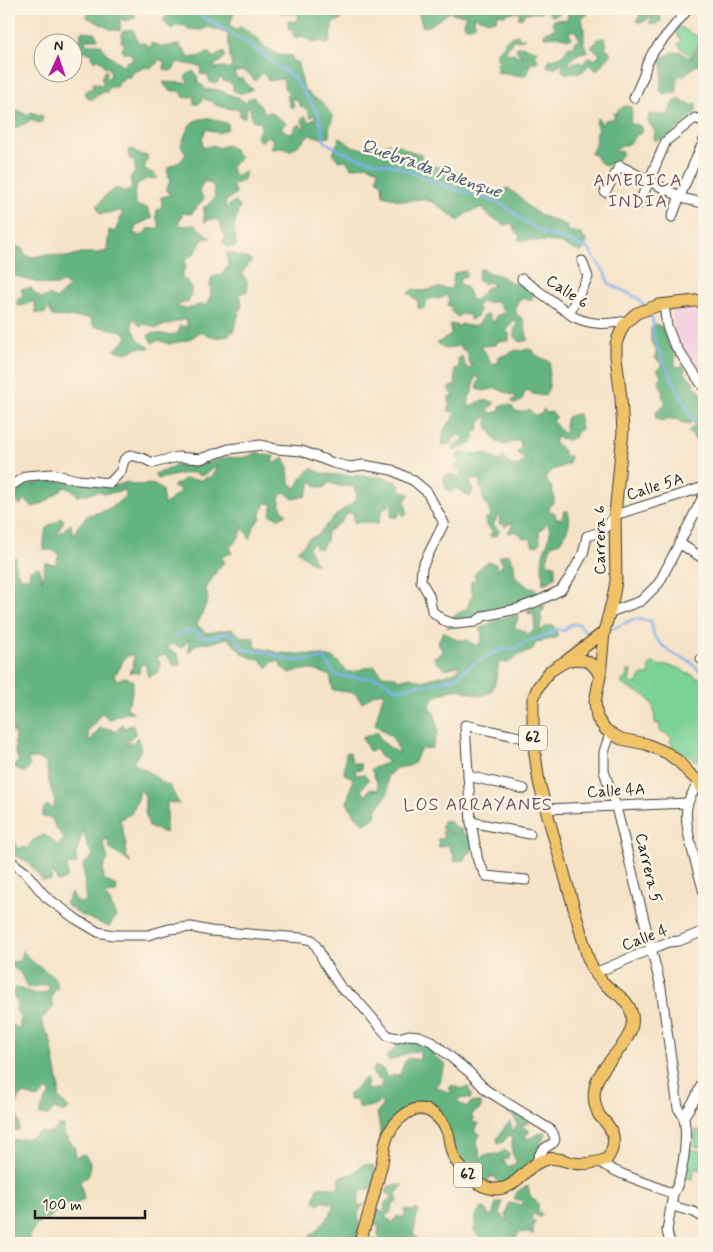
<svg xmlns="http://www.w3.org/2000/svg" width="713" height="1252" viewBox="0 0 713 1252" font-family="Mynerve,sans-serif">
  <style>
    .built { fill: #f3cfdf }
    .green { fill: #7ad297; stroke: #4b775a }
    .forest { fill: #63b480; stroke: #40684e }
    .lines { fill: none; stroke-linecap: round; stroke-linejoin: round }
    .stream { stroke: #7eb0ea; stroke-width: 2.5 }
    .minor-casing { stroke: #3d3a36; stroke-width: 11 }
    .major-casing { stroke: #3d3a36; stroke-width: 13 }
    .minor { stroke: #fff; stroke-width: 9 }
    .major { stroke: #f1c369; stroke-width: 11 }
    .labels { text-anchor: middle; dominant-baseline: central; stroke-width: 5; stroke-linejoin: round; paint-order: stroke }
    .shield { fill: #fcf5e5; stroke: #5f5d58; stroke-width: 1 }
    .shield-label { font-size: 15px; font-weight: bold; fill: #1c1c1c }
    .street-label { font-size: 16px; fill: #1c1c1c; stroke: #fcf5e5 }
    .water-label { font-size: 18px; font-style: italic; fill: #43576e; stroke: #fcf5e5 }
    .neighbourhood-label { font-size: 18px; letter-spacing: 1px; fill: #664c5e; stroke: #fcf5e5 }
  </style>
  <rect width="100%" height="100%" fill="#fcf5e5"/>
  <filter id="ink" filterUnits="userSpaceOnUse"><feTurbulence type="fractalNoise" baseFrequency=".02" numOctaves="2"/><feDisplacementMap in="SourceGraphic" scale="10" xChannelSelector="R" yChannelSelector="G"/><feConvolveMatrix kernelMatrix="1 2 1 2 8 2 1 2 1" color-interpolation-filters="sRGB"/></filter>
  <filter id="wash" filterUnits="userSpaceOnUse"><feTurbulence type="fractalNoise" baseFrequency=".0096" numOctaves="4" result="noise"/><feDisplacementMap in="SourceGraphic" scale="20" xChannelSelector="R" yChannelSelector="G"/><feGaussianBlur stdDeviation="1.12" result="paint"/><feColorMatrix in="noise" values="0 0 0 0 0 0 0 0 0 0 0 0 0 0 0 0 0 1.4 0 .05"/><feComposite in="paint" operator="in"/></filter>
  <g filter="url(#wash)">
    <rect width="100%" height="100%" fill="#f5e3c8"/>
    <polygon class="built" points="704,306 704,380 677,338 671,308"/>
    <g class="green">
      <polygon points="679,26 701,39 691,57 678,45 681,40 675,31"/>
      <path d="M 653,662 L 655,664 L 662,666 L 667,665 L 682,669 L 686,673 L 693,675 L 697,678 L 700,678 L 704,681 C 704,708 707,735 698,761 C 692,760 692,758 687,755 C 679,750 674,751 670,741 L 672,738 L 664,732 L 662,734 L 660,733 L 660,724 L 656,724 C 653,717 656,711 652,704 C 645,691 631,692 621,683 L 627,675 L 627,671 L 631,671 L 629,682 L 633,684 L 638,682 L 642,675 L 645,675 L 650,674 L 649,666 Z"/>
      <polygon points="696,1130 704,1132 704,1148 693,1146"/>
      <polygon points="690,1149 704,1152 704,1171 693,1168 692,1170 694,1171 692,1179 684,1178"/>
    </g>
    <g class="forest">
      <polygon points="89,9 134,9 134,13 136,18 125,21 120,18 120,31 110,29 87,17"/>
      <path d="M 168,9 L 184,9 L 186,11 L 204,11 L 206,15 L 212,16 L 213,9 L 221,9 L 222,12 L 229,9 L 234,12 L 230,25 L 235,29 L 241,27 L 249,32 L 253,36 L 259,39 L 263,46 L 270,49 L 276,54 L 282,56 L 288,55 L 292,56 L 292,62 L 297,62 L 304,88 L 313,97 L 322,102 L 333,117 L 329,130 L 330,137 L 322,138 L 309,135 L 299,145 L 290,151 L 283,148 L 271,149 L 273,139 L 267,136 L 261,142 L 256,137 L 261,128 L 261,122 L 252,120 L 250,108 L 247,107 L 246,115 L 244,118 L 240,116 L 240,109 L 231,109 L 215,105 L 212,101 L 207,100 L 203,98 L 199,104 L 194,104 L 194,96 L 185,98 L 180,91 L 170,91 L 166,87 L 163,82 L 185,83 L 188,82 L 185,77 L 188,74 L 193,71 L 197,75 L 198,83 L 203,86 L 205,90 L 215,89 L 239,98 L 246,103 L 248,99 L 254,97 L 265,113 L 270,112 L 286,123 L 281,128 L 288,133 L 293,133 L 296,126 L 300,124 L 304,130 L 304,125 L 301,119 L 305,116 L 309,122 L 315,119 L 316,115 L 310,117 C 309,110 306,108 300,106 L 296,99 L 292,98 L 294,107 L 290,107 L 287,96 L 288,91 L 284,88 L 284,81 L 281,79 L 268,81 L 267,77 L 262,73 L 255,81 L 250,75 L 244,71 L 234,72 L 237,79 L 243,78 L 248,86 L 253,89 C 246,92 240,96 233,90 L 233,85 L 229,82 L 223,81 L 220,77 L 217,83 L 211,83 L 207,75 L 200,74 L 202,67 L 177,62 L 174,69 L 169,71 L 165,70 L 163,66 L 165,62 L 158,59 L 157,64 L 151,68 L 146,67 L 134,72 L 132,71 L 130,77 L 125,77 L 122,81 L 119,81 L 117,87 L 109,87 L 107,92 L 103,92 L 99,95 L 97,95 L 94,99 L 89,99 L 86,96 L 85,92 L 90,89 L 94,90 L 92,86 L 93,83 L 103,85 L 103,80 L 101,78 L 105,71 L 107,71 L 106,77 L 108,79 L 111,74 L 109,68 L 105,67 L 101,61 L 98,59 L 93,61 L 91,54 L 80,49 L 78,45 L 79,40 L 81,38 L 80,33 L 83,31 L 95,33 L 98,39 L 85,39 L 86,44 L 100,44 L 107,54 L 111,56 L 114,60 L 118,61 L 125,67 L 126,62 L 134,59 L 129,52 L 124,53 L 122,50 L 125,43 L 121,42 L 122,32 L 130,29 L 134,31 L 138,43 L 145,43 L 149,49 L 151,43 L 164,47 L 180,44 L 181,49 L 184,50 L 189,58 L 202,56 L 209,52 L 214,58 L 216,56 L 224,52 L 225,57 L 220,62 L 214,65 L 215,68 L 225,67 L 229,70 L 232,66 L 230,58 L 228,34 L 209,27 L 201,30 L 187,29 L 185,25 L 180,27 L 176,25 L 172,30 L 163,21 L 168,13 Z"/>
      <path d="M 279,9 L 339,9 L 341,11 L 341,20 L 334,22 L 332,25 L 332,31 L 330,33 L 331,38 L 329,43 L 325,44 L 322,41 L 313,43 L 302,36 L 297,38 L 293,36 L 292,31 L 288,28 L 288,21 L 294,22 L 297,20 L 299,13 C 293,14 287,14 280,12 Z"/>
      <path d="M 436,9 L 589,9 L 587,15 L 582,18 L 584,29 L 584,44 L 588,52 C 580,52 572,56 569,64 L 572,65 L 574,62 L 579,62 L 583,64 L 588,57 L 591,57 L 595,60 L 600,54 L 591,47 L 596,42 L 597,39 L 605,38 L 607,45 L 605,48 L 609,50 L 611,55 L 597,70 L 592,68 L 589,63 C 584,75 575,74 564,73 L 562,71 L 564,62 C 558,66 553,70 547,66 L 549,60 C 558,57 565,57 568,47 L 570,46 L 573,48 L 575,47 L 574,42 L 580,40 L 576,32 L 571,30 L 569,34 L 572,38 L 568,39 L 558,36 L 544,37 L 544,33 L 556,28 L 552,23 L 555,19 L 567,20 L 568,12 L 563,11 L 557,15 L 551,16 L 547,10 L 537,13 L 527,13 L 524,14 L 522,18 L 518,18 L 520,13 C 514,11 510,12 505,15 L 498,14 L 498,17 L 496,20 L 489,21 L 474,16 L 475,25 L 471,27 L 466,27 L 464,24 L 466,15 C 460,14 456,15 450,12 L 427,27 L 422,26 L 419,13 L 422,10 L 425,12 Z"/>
      <path d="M 637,9 L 653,9 L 661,17 L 661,21 L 657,25 L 649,23 L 652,18 L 652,17 L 648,17 L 647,20 C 643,22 641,23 637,21 L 640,15 Z"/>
      <path d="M 704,24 L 704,64 L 695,66 L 683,77 L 681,75 L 677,77 C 676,83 678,88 676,93 L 664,94 L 659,90 L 661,85 L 663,66 L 658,61 L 661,57 L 665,58 L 666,55 L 671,54 L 672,52 L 677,53 L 680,51 L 688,58 L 693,57 L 702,40 L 698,35 L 700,29 Z"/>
      <path d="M 518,34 L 519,38 L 525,38 L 518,41 L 514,39 L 508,48 L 505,54 L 513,53 L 519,56 L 523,55 L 518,53 L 516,48 C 524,44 531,50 539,51 L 534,56 L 537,57 L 538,61 L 530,64 L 528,73 L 522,76 L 497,72 L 497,64 L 500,60 L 497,59 L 497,51 L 504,45 L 506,40 Z"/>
      <path d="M 678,100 L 682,100 L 684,104 L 687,102 L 690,103 L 690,107 L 696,103 L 696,111 L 693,116 L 664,140 L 660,139 L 658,140 L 654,140 L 654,137 L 655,132 L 648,121 L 649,114 C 655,114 661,115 668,115 L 672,104 Z"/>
      <path d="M 9,104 L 11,104 C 16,110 21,113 29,115 L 31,112 L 43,116 L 42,121 L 38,123 L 31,119 L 26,123 L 9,131 Z"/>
      <path d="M 625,106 L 631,107 L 632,114 L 630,123 L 631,124 L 639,125 L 642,129 L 641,133 C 635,135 635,138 631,142 C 626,146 619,146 615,150 L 615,152 L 621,151 L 623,153 C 620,159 613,164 606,166 L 598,161 L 595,155 L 591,154 L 596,142 L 595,135 L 599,129 L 596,125 L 597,118 L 600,120 L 602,125 L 605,120 L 615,118 L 613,113 L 617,114 L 617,111 Z"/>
      <path d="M 210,118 L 228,124 L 228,129 L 218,133 L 206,129 L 202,139 L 203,148 L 214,145 L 218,148 L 226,145 L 233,148 L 240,158 L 231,167 L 235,176 L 246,172 L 243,181 L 232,185 L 236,193 L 226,201 L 225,209 L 234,201 L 240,207 L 234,225 L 236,246 L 228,248 L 222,242 L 225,237 L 219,220 L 211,219 L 204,222 L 204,207 L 208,206 L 215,197 L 213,185 L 204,181 L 199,191 L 204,199 L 191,214 L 183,213 L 178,224 L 184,226 L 194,225 L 211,238 L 203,239 L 195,253 L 185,260 L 186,266 L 181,277 C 194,285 192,287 189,301 L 178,305 L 179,308 L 192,308 L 201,304 L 206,305 L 211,295 L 210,284 L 212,277 L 222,275 L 228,266 L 227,252 L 252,260 L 242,273 L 247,282 L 247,291 L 239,294 C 244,303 241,308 238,316 C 236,320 236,328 233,331 C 224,342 210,336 200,332 L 188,340 L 169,344 L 159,340 L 152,343 L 148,335 L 153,333 L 170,335 L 179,333 L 179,326 L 187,327 L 187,320 L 182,320 L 156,328 L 146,324 L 140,326 L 133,317 L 132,326 L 139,341 L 150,348 L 138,348 L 126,353 L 114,350 L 124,342 L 127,335 L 122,331 L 94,326 L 90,318 L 52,316 L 49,308 L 44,314 L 36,313 L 34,301 L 22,306 L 16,305 L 18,299 L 23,295 L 21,289 L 31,288 L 35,294 L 42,298 L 49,295 L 56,299 L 69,287 L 64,282 C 64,283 57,285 57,285 C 47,286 19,278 9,274 L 9,243 L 23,249 L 26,256 L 34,257 L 47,254 L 67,257 L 81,253 L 98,253 L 107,251 L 109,230 L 115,232 L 123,211 L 100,214 L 97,206 L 106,195 L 116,188 L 126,192 L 132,189 L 130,178 L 135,172 L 135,161 L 129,158 L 128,150 L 133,149 L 138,154 L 148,156 L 144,169 L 154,174 L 158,178 L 146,179 L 137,184 L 134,196 L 137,206 L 147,208 L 152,218 L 137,225 L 133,233 L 141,236 L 148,229 L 160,228 L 156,216 L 157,210 L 162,207 L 161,197 L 170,195 L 166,189 L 170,182 L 167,169 L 172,165 L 180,162 L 186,154 L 181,145 C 189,127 187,119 210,118 Z"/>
      <path d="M 340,137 L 351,146 L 378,152 L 388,143 L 392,146 L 399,145 L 407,150 L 421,154 L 421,164 C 436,165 452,170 466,177 C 474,182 486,193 497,193 C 500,192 505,189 508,188 L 522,199 L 526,205 L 540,215 L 566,225 L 567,231 L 580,233 L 587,242 L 581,253 L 557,242 L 518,240 L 520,236 L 515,231 L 512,223 L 505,225 L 489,216 L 483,207 L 467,213 L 459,221 C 448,214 438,203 426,200 C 418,198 413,200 406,201 C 399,201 390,197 383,195 L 382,184 L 377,179 L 378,170 L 367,165 L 351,168 L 346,160 L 339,161 L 333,154 Z"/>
      <path d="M 480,269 L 483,269 L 490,273 L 499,275 L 512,283 L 528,286 L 535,292 L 531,300 L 523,298 L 516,304 L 516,314 L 523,319 L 528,340 L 521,342 L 514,337 L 514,332 L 517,324 L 514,319 L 506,332 L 509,333 L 509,341 L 498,341 L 496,345 L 481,346 L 492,364 L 500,362 L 497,358 L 517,350 L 522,351 L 527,349 L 532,350 C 536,357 543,358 550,362 L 549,378 L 549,387 L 545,396 L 533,394 L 528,390 L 524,393 C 523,400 521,402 515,404 L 511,401 L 517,397 L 500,390 L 497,388 L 483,391 L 478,389 L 477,384 L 480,380 L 476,375 L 474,382 L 473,390 L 469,398 L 468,407 C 479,403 483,397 495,403 L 487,410 L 492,413 L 500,411 L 500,407 L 504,405 L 511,405 L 514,410 L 519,412 L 529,410 L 535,415 L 540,415 L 544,409 L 546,413 L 552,412 L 557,417 L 552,421 C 557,425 559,430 564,434 L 566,431 L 565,425 L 567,417 L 576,414 L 579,414 L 581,429 L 575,433 L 575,437 L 568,440 L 556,437 L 554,442 L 563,450 L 564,456 L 570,456 L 569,464 L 553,470 L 545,476 L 547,483 L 551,486 L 554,496 L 554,502 L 549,506 L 549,511 L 555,513 L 556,519 L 562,518 L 564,511 L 568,511 C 572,524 567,531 560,542 L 551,545 L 547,560 L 548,565 L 551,564 L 555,565 L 555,577 L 551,581 L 543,584 C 543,575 541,564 543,555 C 546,544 554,533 547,523 L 539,532 L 540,541 L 538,546 L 532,545 L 531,539 L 523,538 L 519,533 L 514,531 L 512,533 L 508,533 L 513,524 L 510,523 L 505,527 L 502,523 L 499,524 L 500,518 L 497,516 L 495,522 L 493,524 L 499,530 L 498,535 L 491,537 L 490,534 L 493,531 C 488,528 485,525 485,519 L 489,518 L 491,515 L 487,505 L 483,499 L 483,491 L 480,488 L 480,480 L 471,478 L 470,483 L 473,490 L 470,497 L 456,488 L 451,492 L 446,489 L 443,476 L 454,474 L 459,478 L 461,469 L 456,469 L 456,465 L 460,461 L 457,456 L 459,453 L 487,454 L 499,461 L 503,457 L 512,466 L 520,465 L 524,460 L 517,452 L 521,448 L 520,440 L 504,445 L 496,441 L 487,426 L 487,421 L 490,416 C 482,419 479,422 478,431 L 473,432 L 475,439 L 471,444 L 454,451 L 453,446 L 464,440 L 463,436 L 456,435 L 450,444 L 442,445 C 443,437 443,430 448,424 C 451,420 454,418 456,413 L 448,411 L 449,406 L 449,397 L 455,397 L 448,389 L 453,385 L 457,389 L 455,382 L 455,369 L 459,367 L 458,359 L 462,356 L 465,365 L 469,369 L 472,366 L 468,361 L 468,353 L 461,349 L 461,345 L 447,349 L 437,343 L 451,335 L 450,324 L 459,326 L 462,324 C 467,327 473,326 479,324 L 482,317 L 488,314 L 491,320 L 494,322 L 496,316 L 505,312 L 501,308 L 498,302 L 480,302 L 477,307 L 480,311 L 476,317 L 470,320 L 470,315 L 461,314 L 457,317 L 451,311 L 452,307 L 447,305 L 449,300 L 447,295 L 439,299 L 433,298 L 427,300 L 424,308 L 418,308 L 418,301 L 408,293 L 413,289 C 428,294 430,287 442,288 C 445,288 448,289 451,289 L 453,283 L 454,273 L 466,271 L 466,277 L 460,278 L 459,283 C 467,287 469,291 471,300 L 476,300 L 486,288 L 495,285 L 487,282 L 484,284 L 477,280 Z"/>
      <path d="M 655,324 L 662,327 L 668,340 L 668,345 C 676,350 675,357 675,366 L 679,367 L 682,366 L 685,368 L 686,375 C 692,379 694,381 695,388 L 699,389 L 700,393 L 704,394 L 704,438 L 701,438 L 698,436 L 695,440 L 692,435 L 688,432 L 695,424 L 694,422 L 691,422 L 689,424 L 680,422 L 679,420 C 671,417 664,423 656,419 L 656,412 L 665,404 L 665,400 L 662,397 L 663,391 L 659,382 L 661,375 L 657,370 L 661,366 L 661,363 L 655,358 L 657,349 C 649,344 651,337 651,329 Z"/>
      <path d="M 257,452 L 264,455 L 274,456 L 272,463 L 276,463 L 284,457 L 288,467 L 289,482 L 296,488 L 301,479 L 311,468 L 324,474 L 381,477 L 397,482 L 402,491 L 410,494 L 405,500 L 407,512 L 404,516 L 400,510 L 398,517 L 391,517 L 393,502 L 389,506 L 384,508 C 380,514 381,520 377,525 L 371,522 L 354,522 L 354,514 L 348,513 L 341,522 L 327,532 L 326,541 L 321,549 L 315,548 L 314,543 L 309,548 L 316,564 L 309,561 L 297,550 L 303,546 L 308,539 L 318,535 L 329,522 L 341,511 L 353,503 L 357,495 L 354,487 L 339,486 L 329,482 L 324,488 L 316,486 L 312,480 L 306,496 L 293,499 L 285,492 L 279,498 L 281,508 L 287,514 L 279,518 L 270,515 L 273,504 L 266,503 L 261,512 L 261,518 L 254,526 L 250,539 L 243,527 C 241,536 237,541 230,547 L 232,553 L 221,557 L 225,561 L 217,570 L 206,589 L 208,600 L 197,625 L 206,633 L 232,629 L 243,638 L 253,637 L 256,647 L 279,653 L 316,655 L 334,658 L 348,672 C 357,672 365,667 375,666 L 382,675 L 395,676 L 399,680 L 410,677 L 422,681 L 455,672 L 461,665 L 446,669 L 436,662 L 434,657 L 443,653 L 438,642 L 443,631 L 457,640 L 467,640 L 476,646 L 482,641 L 481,628 C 492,622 506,614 519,616 L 514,628 L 520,629 L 528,634 L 535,630 L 534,617 L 533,614 L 527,613 L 529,609 L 544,605 L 544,610 L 540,613 L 542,619 L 539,632 L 545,627 L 553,625 L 558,635 L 556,638 L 537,642 L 531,651 L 518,655 L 508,663 L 499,662 L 495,683 L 491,692 L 480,696 L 460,689 L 449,691 L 441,694 L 433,698 L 429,707 L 435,714 L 438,732 L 432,748 L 420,749 L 415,762 L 409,766 L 396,768 L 387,777 L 388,793 L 377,809 L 375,817 L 365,824 L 357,818 L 347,803 L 353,778 L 344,774 L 346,753 L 350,752 L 352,762 L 361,764 L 362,769 L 355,770 L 356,775 L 364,774 L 369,779 L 361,790 L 366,796 L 369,789 L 379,790 L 377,782 L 371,769 L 389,762 L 379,756 L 377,749 L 369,751 L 362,738 L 377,732 L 381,741 L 399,754 C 395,734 387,736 375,724 L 384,692 L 374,694 L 362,703 L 355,693 L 333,690 L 330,676 C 317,669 304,668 290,673 L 281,667 L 280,661 L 272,662 L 268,668 L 260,659 C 245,659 237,648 228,638 L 210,643 L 196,644 L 189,652 L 188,639 L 182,648 L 172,644 L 166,648 L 178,654 L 181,664 L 174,666 L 166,655 L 156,657 L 160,663 L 159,672 L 148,677 L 145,663 L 140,666 L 139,673 L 129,672 L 133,666 L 134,655 L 127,656 C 119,664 123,668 114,675 L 117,680 L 125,677 L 133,681 C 132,691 132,699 126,707 L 133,712 L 122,714 L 109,720 L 101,712 L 95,724 L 88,730 L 89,742 L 100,728 L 110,729 L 116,732 L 122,724 L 125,728 L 132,724 L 136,733 L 125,743 L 133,743 L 137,737 C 143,749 141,752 133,762 C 139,767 146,770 152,774 C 160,780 160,782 170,786 L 179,804 L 167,802 L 167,813 L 165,833 L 149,827 L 145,812 L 145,796 L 140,789 C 139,799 135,805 131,814 L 120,819 L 126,845 L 126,855 L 131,863 L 110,849 L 107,838 L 103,843 L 108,859 L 103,868 L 104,880 L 117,886 L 116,893 L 104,894 L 110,902 L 116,916 L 109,927 L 79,914 L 65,904 L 71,893 L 79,903 L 86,902 C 84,889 85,876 83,864 L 93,856 L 92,852 L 88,848 L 83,829 L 76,855 L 77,864 L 67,865 L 67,878 L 58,882 L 52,870 L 51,881 L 42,880 C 38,875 34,868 29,864 C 16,851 9,863 9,838 L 14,837 L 17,848 L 28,848 L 33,840 L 44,835 L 53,840 L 57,846 L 64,839 C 59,831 54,828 52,818 L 42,817 L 44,808 L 47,805 L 53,809 L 55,801 L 49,782 L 46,763 L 40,760 L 28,758 L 30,767 L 25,773 L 13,766 L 19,761 L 15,752 L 15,737 L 13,729 L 9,736 L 9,558 L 16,558 L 15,569 L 21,578 L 29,578 L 30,570 L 39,567 L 42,581 L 45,563 L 56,564 L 59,554 L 52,550 L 44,550 C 44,542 43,531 50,525 C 54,522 58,523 61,518 L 64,520 L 56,536 L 71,524 L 73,536 L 78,526 L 88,515 L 101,512 L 115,505 L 125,496 L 125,490 L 105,494 L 98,491 C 90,495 86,493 78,496 L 75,492 L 65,487 C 54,495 46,504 33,507 L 29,504 L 25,499 L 20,505 L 15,501 L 18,491 L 23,488 L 24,481 L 32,480 L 33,485 L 43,481 L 70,481 L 111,487 L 128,482 L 133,485 L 153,484 L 162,490 L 164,505 L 179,493 L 180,489 L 172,487 L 184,479 L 201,480 L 212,476 L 217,466 C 209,469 209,474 199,476 L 197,473 C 183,472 171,477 157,479 L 154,474 L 164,471 L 176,465 L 194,466 L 229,457 L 237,458 L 247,457 Z"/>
      <path d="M 509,554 L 514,564 L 515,576 L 529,588 L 536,589 L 541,596 L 528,603 L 513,605 L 508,608 L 457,626 L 447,628 L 452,617 L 467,608 L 473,594 L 470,587 L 471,581 L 477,580 L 474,576 C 478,569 482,565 489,562 L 496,564 L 497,570 L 503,565 L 499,557 L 503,555 Z"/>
      <polygon points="449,820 455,828 462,830 463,834 473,839 473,850 466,856 465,860 454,861 454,855 452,854 448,844 445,846 439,847 438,839 444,838 442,831 453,834 451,832 442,829 442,824 443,821"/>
      <path d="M 22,950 L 30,960 L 54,977 L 58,987 C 51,994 50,998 54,1007 L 41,1020 L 44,1028 L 50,1038 L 59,1085 L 59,1098 L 69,1109 L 64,1113 L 54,1109 L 49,1115 L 39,1115 L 45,1101 L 51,1093 L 47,1090 L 38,1099 L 32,1096 L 23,1094 L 18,1100 L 15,1109 L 19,1123 L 19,1130 L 12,1131 L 9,1129 L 9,1105 L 11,1103 L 11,1090 L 9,1088 L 9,1026 L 13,1025 L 19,1029 L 21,1018 L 16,1010 L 17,1003 L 12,993 L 16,987 C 27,991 45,1001 50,985 C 42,984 35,987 27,988 C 23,977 21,969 9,967 L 9,961 L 15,962 L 20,960 Z"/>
      <path d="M 420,1039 L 430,1044 L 434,1056 L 446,1064 L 442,1073 L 441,1081 L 434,1087 L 440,1088 L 448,1093 L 452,1092 L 449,1088 L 452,1085 C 458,1089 462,1089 468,1087 L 471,1094 L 471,1099 L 458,1098 L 458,1103 L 468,1107 L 470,1103 L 476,1102 L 481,1103 L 481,1108 L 471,1115 L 473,1118 L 473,1123 L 478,1123 L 474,1132 L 480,1134 L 477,1142 L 481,1159 L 484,1155 L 499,1154 L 505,1150 L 509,1154 L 508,1159 L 502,1160 L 501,1162 L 505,1162 L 508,1167 L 516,1163 L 516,1161 L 512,1153 L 512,1138 L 509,1135 L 502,1143 L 498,1143 L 497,1138 C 502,1133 504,1126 510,1122 L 512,1129 L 515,1130 L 517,1124 L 514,1117 L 507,1112 L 503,1105 L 530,1122 L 521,1126 L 530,1131 L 526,1135 L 526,1140 L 545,1131 L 546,1136 L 540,1144 L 538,1156 L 534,1163 L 529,1161 C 524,1174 512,1180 500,1185 L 494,1176 L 489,1178 L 486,1182 C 460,1172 448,1134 437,1111 L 403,1114 L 382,1150 L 378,1148 C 382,1132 380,1129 377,1113 L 382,1107 L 382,1100 C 375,1106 368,1108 359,1107 L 356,1100 L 349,1100 L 348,1095 C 355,1091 359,1083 365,1078 L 368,1082 L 366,1090 L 378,1089 L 381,1086 L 382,1081 L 377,1078 L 372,1073 L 375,1066 L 383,1069 L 387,1078 L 393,1075 L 399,1075 C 403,1069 403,1063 408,1058 L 420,1060 L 420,1049 C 416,1052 414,1052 408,1053 C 401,1055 396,1059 389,1061 L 386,1056 C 392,1052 396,1049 397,1042 L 406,1040 Z"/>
      <polygon points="58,1126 64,1126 64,1135 74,1146 76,1157 84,1154 90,1162 89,1175 80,1181 84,1199 78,1203 64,1205 46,1221 42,1218 29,1236 32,1243 9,1243 9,1138 14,1140 32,1137 41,1132 52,1133"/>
      <path d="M 364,1164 L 374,1166 L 376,1179 L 372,1189 L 361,1191 L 358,1200 L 358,1208 L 366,1203 L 358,1212 L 360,1229 L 354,1243 L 303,1243 C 315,1232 331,1219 334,1202 L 327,1203 L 323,1200 L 319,1204 L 314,1201 L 318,1187 L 332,1187 L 337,1190 L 339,1185 L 341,1185 L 339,1180 L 341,1177 L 352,1174 Z"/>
      <polygon points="403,1185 396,1194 398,1202 393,1204 390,1213 387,1214 386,1220 390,1219 392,1224 397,1216 403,1218 406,1212 405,1209 412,1211 417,1209 418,1213 413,1234 420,1241 424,1240 425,1243 368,1243 371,1238 380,1241 378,1234 379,1224 376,1226 373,1221 379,1209 381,1213 384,1211 385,1202 390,1199 393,1195 386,1194 388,1186"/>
      <path d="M 528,1186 L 530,1195 L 538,1203 L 538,1211 L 542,1214 L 541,1217 L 536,1216 L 535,1213 L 532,1216 L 531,1220 L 535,1221 L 533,1227 L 533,1235 C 527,1232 523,1231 517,1234 L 516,1243 L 481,1243 L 480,1239 L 474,1230 L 476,1216 L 481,1208 L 486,1209 L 489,1216 L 493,1214 L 496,1203 L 502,1201 L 500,1213 L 506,1220 L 509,1221 L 506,1215 L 509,1203 L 522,1205 L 522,1200 L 516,1200 L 514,1197 C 516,1190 522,1189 528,1186 Z"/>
    </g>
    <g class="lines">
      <g class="stream">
        <polyline points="190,9 248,44 293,77 318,113 325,142 339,150 358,158 395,166 442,185 473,194 503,205 521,219 543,233 563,239 588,249 605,273 609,284 638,298 644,306"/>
        <polyline points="648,313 653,320 653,337 663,361 685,404 691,418 704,423"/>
        <polyline points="609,629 612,629 634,619 651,621 654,636 663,646 670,652 691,662 704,675"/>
        <path d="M 176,636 L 186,631 L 194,630 C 208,644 212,635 228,633 L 236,638 L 243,649 L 252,651 L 266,652 L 288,660 L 298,661 L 304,659 L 311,660 L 325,658 L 332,671 L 339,676 L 360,678 L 371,678 L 380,679 L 397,689 L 408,688 L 413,685 L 431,684 L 455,678 L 473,664 L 503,649 L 513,649 L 529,641 L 548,635 L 555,629 L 564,631 L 571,624 L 579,624 L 586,632 L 599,630"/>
      </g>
    </g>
  </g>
  <g filter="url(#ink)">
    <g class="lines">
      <defs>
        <g id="minor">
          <polyline points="634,98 644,75 646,66 653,52 688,9"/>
          <polyline points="605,192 620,166 685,199 704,203"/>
          <polyline points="639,204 666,141 695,118 704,122"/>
          <polyline points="672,217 680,196 704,140"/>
          <path d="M 522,279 L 574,317 C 594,326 607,324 628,321"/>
          <polyline points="664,305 667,326 674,344 704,388"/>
          <polyline points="569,313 588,277 582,261"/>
          <path d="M 9,487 L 26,476 L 52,474 L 78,480 L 110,483 L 121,471 L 124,460 L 131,455 L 142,458 L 153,463 L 178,457 L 200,459 L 229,449 L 261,445 L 276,449 L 302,451 L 333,463 L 350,467 L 363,465 L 392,470 L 414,481 L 427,492 L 444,523 L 422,567 L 421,581 L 429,595 L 432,611 L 443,620 L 455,624 L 475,622 L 484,616 L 517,609 L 538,601 L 561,590 L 570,577 L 583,554 L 587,536 C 604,532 605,529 615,515 L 704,487"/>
          <polyline points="679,543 704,559"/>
          <polyline points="608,617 613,611 641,601 659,583 704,495"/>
          <polyline points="701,659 704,656"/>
          <path d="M 610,734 L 604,752 L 604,771 L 616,807 L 661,988 L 678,1108 C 680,1111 683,1115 684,1119 C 688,1136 683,1179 673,1194 L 667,1231 L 670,1243"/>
          <polyline points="468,776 524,789"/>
          <path d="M 699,782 C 695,789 690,796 688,803 C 681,823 699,871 704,893"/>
          <polyline points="546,809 688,803"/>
          <polyline points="471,822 530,834"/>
          <path d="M 9,860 L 25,872 L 46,897 L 76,919 L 98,932 L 113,935 L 148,935 L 169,929 L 191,927 L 210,931 L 302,938 L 312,940 L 318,949 L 324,962 L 341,988 L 356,999 L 388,1036 L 398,1038 L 409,1035 L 419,1036 L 431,1041 L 469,1072 L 486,1090 L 551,1130 C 561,1146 549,1142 542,1151 C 539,1154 538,1159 536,1163"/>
          <polyline points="526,880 486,876 478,861 471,822 465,725 533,740"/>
          <polyline points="595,973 668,942 679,941 704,931"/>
          <polyline points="684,1116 695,1099 704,1079"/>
          <path d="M 600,1162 C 613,1172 628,1176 643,1182 C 653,1185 663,1190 673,1194"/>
          <polyline points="672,1206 694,1212 704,1218"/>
        </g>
        <g id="major">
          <polyline points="704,300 659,305 637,313 633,316 623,326 618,338 616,344 616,357 621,398 623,431 615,515 616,581 613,598 604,632 600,676 595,702 597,718 606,730 621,739 646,744 667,753 679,762 689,773 699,782 704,793"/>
          <path d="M 568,661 C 582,656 594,662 600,676"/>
          <path d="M 359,1243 C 369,1217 375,1190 382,1163 C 384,1153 384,1142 389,1133 C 393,1124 403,1114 413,1110 C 429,1105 443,1120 448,1133 C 450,1141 450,1148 453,1155 C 460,1169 473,1184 489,1188 C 516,1195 524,1163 548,1159 C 557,1157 564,1161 573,1163 C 585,1165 596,1163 607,1159 C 614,1149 616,1137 609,1127 C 606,1122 602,1119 599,1115 C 595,1107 593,1097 595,1088 C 599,1062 637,1043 632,1015 C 629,1000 617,995 607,986 C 598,979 592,969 588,958 L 546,809 L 539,782 L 533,740 L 533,699 L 538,687 L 550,671 L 566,661 L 604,632"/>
        </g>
      </defs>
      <use href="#minor" class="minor-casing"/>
      <use href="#major" class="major-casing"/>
      <use href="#minor" class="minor"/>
      <use href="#major" class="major"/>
    </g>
  </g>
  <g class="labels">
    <g class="shield">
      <rect x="519" y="725.5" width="28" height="25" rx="4"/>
      <rect x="454" y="1162.5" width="28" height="25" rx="4"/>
    </g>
    <g class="shield-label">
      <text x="533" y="738">62</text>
      <text x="468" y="1175">62</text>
    </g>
    <g class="street-label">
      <text transform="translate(567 292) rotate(34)">Calle 6</text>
      <text transform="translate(655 487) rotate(-17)">Calle 5A</text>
      <text transform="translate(600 540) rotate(-90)">Carrera 6</text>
      <text transform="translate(616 791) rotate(-3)">Calle 4A</text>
      <text transform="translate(648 868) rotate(77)">Carrera 5</text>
      <text transform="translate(645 938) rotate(-20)">Calle 4</text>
    </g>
    <g class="water-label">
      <text transform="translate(431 169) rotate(19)">Quebrada Palenque</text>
    </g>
    <g class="neighbourhood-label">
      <text x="638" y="181">AMERICA<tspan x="638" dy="21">INDIA</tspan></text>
      <text x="478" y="805">LOS ARRAYANES</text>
    </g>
  </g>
  <rect width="713" height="1252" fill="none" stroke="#fcf5e5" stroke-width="30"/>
  <g transform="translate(58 58) rotate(3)"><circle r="24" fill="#fcf5e5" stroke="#a29e95"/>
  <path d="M0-4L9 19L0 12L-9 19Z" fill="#b5179e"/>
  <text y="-8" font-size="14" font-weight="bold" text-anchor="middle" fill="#1c1c1c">N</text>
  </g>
  <path d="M35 1210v8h110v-8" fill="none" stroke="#1c1c1c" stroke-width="2.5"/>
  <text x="42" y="1210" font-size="15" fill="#1c1c1c" stroke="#fcf5e5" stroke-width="4" paint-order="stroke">100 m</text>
</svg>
